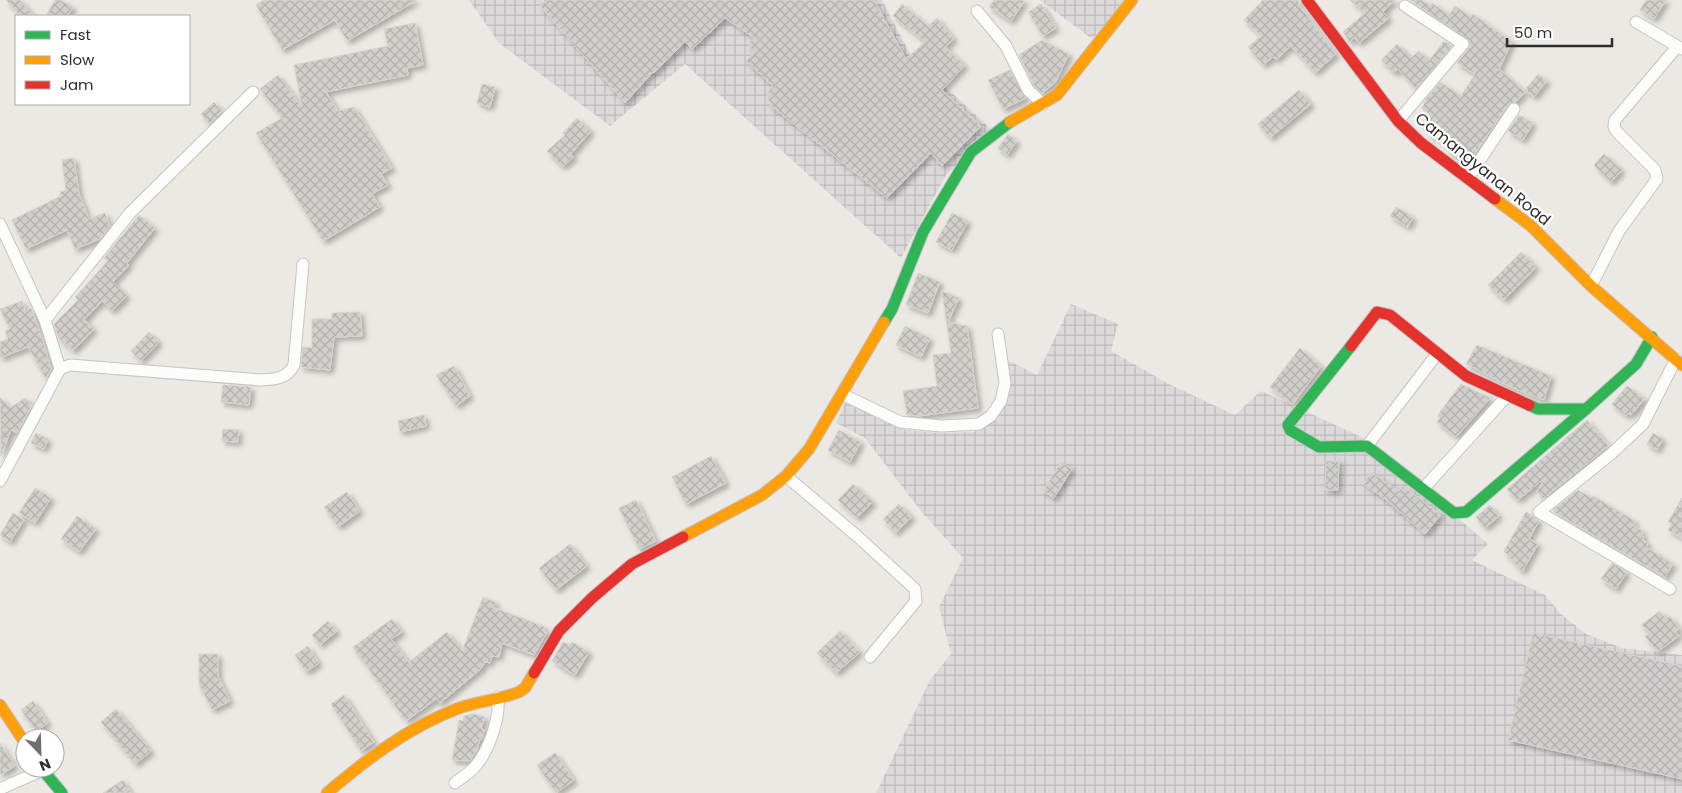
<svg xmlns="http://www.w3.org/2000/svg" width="1682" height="793" viewBox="0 0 1682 793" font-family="Poppins,sans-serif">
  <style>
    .industrial { fill: url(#industrial-grid) }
    .building { fill: url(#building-cross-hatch); stroke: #d7d4d0; filter: url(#shadow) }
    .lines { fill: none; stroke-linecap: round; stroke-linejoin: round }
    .street-casing { stroke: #c5c4c5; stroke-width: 13 }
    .fast-casing { stroke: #c5c4c5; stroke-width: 13 }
    .slow-casing { stroke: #c5c4c5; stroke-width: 13 }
    .jam-casing { stroke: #c5c4c5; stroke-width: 13 }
    .street { stroke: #fcfcfb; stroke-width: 11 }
    .fast { stroke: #30b455; stroke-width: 11 }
    .slow { stroke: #ff9f0a; stroke-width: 11 }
    .jam { stroke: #e5322d; stroke-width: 11 }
    .labels { text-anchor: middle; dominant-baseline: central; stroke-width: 4.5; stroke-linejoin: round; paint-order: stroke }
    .street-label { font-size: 16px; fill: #2e2e2e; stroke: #fff }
  </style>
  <defs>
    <pattern id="industrial-grid" width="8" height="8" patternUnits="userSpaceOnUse" patternTransform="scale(1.25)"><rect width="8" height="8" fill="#dcd9db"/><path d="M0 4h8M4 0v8" fill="none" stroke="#bdbbbc"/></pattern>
    <pattern id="building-cross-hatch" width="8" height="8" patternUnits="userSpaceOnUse" patternTransform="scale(1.25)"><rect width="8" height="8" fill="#d1cecb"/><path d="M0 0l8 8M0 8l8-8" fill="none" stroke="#b4b1af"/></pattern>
    <filter id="shadow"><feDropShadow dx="3.5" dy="3.5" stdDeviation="2.5" flood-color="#0004"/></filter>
  </defs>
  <rect width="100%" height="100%" fill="#ece8e4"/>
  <g class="industrial">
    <polygon points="469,0 882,0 910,54 992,130 946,175 901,258 685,64 610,126 499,43"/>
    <polygon points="1040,0 1129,0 1092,39"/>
    <polygon points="1071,304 1118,324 1111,351 1169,384 1235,415 1261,391 1368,440 1488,544 1472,560 1545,595 1560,613 1586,634 1622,648 1682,655 1682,793 876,793 930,680 951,654 939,607 963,558 921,511 865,438 836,423 845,403 906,430 940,433 974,432 1007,404 1007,360 1037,375"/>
  </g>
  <g class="building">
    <polygon points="6,0 20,0 34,16 20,16"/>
    <polygon points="55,0 60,0 73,7 68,16 46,16"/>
    <polygon points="264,0 417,0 347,41 335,20 282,50 256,5"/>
    <polygon points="547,0 874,0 906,59 925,42 893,16 902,4 928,26 937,18 954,39 945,47 965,65 942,90 981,126 942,166 931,153 887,198 770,105 767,93 773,86 746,61 754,53 748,44 754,38 725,18 692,49 685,42 654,73 653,72 625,103 540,6"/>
    <polygon points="994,0 1025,0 1011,21 989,7"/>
    <polygon points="1263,0 1298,0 1300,6 1336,54 1315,73 1291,46 1276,60 1273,57 1263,65 1248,47 1261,36 1244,20"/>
    <polygon points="1350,0 1395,0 1383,12 1389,18 1359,43 1354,38 1350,42 1343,32 1365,13"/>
    <polygon points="1410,0 1422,0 1431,6 1432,3 1449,15 1455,6 1471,17 1473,14 1512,42 1499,69 1525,92 1516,102 1508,105 1468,164 1447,150 1449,146 1428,134 1431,130 1421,125 1428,113 1422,109 1426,99 1440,82 1461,96 1475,74 1457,63 1469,48 1470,41"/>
    <polygon points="1646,0 1666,0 1654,19 1640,10"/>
    <polygon points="1041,4 1056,28 1043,36 1028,12"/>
    <polygon points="415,23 423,65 407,68 408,75 326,92 338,111 354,107 392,168 381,174 388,185 372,194 380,207 323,241 256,133 282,118 260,89 278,75 302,107 294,65 388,46 384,29"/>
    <polygon points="1042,40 1069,54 1055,83 1042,93 1034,85 1019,55"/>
    <polygon points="1444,41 1452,46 1416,88 1398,69 1394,73 1381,60 1397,44 1411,58 1419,51 1429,61"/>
    <polygon points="1010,70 1026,98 1003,109 988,80"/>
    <polygon points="1538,74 1547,81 1534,97 1525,90"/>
    <polygon points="482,84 495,87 490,107 477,103"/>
    <polygon points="1299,90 1311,104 1270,138 1258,124"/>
    <polygon points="214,102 222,112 210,124 201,114"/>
    <polygon points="1519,115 1533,123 1523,140 1508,131"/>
    <polygon points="577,118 591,131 571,154 574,157 562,167 547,151 565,135 563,133"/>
    <polygon points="1008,134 1017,141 1007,155 998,148"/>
    <polygon points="1604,154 1622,170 1611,182 1594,165"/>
    <polygon points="74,158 79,194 89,219 105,213 110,226 100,239 75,249 67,230 26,249 12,220 61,196 60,192 66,190 62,160"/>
    <polygon points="1396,207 1413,217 1408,227 1390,216"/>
    <polygon points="952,213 968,221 952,250 936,242"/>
    <polygon points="139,215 155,228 127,263 129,265 113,282 127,296 112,311 102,301 84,320 94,329 73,351 58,337 54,324 78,300 75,297 108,261 104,258"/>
    <polygon points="1521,252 1536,267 1504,300 1488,285"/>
    <polygon points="918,273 940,282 928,313 906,305"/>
    <polygon points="942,291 959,298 948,322 967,326 978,408 919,416 907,415 903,391 937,386 933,355 951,353"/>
    <polygon points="22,301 26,311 31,308 44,344 51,369 46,379 28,347 0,358 0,342 8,339 5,331 10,329 0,309"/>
    <polygon points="360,312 362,336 334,337 330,370 301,367 303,347 312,348 312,319 332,319 332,313"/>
    <polygon points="905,326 930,338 921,357 896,345"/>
    <polygon points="149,332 159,342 141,361 131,351"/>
    <polygon points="1477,345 1551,376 1544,400 1511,387 1466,364"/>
    <polygon points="1300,348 1321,366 1293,404 1270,387"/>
    <polygon points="454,366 470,396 456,406 436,375"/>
    <polygon points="1461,384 1490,398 1456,437 1437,422 1440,418 1438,417 1440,412"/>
    <polygon points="223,385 251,387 249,405 221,402"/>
    <polygon points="1627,386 1645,399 1631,415 1628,413 1626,416 1612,404"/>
    <polygon points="0,397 10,408 25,398 32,405 17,433 11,430 1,456"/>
    <polygon points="424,415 426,426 400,432 398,421"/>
    <polygon points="1587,420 1609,446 1606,448 1543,499 1537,491 1546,477 1518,500 1507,489"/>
    <polygon points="223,429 239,430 238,442 222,441"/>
    <polygon points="839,430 861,442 850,462 828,450"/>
    <polygon points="36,433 48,439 44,449 31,443"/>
    <polygon points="1653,433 1663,439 1657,450 1647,444"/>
    <polygon points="711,456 726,483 686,504 672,477"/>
    <polygon points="1326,461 1339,461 1338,490 1325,490"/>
    <polygon points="1061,462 1072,469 1054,498 1043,491"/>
    <polygon points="1371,472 1399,491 1403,486 1441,515 1425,534 1384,498 1363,484"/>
    <polygon points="853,484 873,502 857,518 838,500"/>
    <polygon points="35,488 51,498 35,523 19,513"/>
    <polygon points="1578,490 1592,498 1593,496 1635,521 1633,525 1642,531 1643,540 1648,543 1646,547 1673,564 1665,577 1554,512 1553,510"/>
    <polygon points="347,492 360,511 338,527 324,507"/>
    <polygon points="1682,498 1682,538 1668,530 1672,524 1668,522"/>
    <polygon points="636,500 656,541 639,549 619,508"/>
    <polygon points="899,504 912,517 895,533 883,519"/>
    <polygon points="1490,505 1499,516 1485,528 1476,517"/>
    <polygon points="1526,512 1539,521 1529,539 1538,544 1522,572 1504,551"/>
    <polygon points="13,513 24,520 10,542 0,535"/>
    <polygon points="77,516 96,529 79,552 61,539"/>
    <polygon points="570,544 587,566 556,590 539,568"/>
    <polygon points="1612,563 1627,572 1616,589 1601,579"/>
    <polygon points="483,597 497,603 492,607 545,627 544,630 547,632 534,655 502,643 499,657 492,656 490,663 485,662 481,669 440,703 436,699 406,721 353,647 392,619 402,632 391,639 409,662 447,632 462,651"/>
    <polygon points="1660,611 1666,619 1670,616 1679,629 1676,632 1679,636 1657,652 1645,636 1650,632 1641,625"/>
    <polygon points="328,621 337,631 320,645 312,635"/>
    <polygon points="840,631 860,652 836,673 817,653"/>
    <polygon points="1533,633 1682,666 1682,779 1508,740"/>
    <polygon points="563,642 569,645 572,642 589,652 575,675 552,661"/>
    <polygon points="308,646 319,663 306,672 295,655"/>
    <polygon points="199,654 218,654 218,676 230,701 212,710 199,684"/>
    <polygon points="344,695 374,742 361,751 331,704"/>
    <polygon points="33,701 48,723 36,731 21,710"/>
    <polygon points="116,709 151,751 135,764 101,722"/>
    <polygon points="474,714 485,717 481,728 484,730 482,739 480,739 477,750 470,761 452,760 459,720 463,721 464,716"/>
    <polygon points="0,743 15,766 0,775"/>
    <polygon points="555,753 574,780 556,793 537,765"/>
    <polygon points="123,780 131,793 103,793"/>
  </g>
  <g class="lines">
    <defs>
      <g id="street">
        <polyline points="977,11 1006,46 1028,90 1043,104"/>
        <polyline points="1636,22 1682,49"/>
        <polyline points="1398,121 1463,44 1405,6"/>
        <polyline points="1468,178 1514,109"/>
        <polyline points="0,224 45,320"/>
        <polyline points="1591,286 1619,231 1657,179 1655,170 1616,131 1614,126 1615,120 1677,47"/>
        <path d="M 60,369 L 70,365 L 261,380 C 275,379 287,379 294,365 L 303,264"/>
        <polyline points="842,394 900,422 941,426 979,424 991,416 1001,401 1005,383 998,334"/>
        <polyline points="1367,446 1437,354"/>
        <polyline points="786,476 857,536 915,589 916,601 870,657"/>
        <polyline points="0,481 60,369 45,320 130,213 253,92"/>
        <polyline points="1424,488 1507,396"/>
        <polyline points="1670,589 1539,512 1611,454 1643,424 1676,359"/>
        <path d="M 455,783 C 461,778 469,773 474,768 C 489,751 500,719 498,697"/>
        <polyline points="0,789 43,770"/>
      </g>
      <g id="fast">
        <polyline points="884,322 892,309 923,232 971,152 1010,122"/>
        <polyline points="1351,346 1288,425 1290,430 1319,447 1367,446 1454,513 1466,512 1586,409"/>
        <polyline points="1529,405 1538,409 1586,409 1636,364 1652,337"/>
        <polyline points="41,768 62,793"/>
      </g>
      <g id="slow">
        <polyline points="1010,122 1057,95 1132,0"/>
        <polyline points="1495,199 1530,225 1591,286 1682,365"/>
        <polyline points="683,537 762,495 786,476 809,449 884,322"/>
        <polyline points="0,705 25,743"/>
        <path d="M 327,793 C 368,758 409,727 459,708 C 479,701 499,700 519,692 L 525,688 L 534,673"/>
      </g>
      <g id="jam">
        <polyline points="1307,0 1398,121 1421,143 1495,199"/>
        <polyline points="1351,346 1377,312 1390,315 1466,376 1529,405"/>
        <polyline points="534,673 559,631 592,598 632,564 683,537"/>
      </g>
    </defs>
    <use href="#street" class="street-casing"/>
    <use href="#fast" class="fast-casing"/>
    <use href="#slow" class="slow-casing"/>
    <use href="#jam" class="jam-casing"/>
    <use href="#street" class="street"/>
    <use href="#fast" class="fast"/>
    <use href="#slow" class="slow"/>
    <use href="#jam" class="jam"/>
  </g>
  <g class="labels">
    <g class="street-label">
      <text transform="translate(1483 169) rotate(39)">Camangyanan Road</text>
    </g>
  </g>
  <rect x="15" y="15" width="175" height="90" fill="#ffffff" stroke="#ababab"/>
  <rect x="25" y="31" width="25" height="8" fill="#30b455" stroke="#ababab"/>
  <text x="60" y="40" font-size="15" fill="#2e2e2e">Fast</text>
  <rect x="25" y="56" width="25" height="8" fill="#ff9f0a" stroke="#ababab"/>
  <text x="60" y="65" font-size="15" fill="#2e2e2e">Slow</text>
  <rect x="25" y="81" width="25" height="8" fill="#e5322d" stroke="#ababab"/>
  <text x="60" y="90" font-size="15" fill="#2e2e2e">Jam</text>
  <g transform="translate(40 753) rotate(157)"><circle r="24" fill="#ffffff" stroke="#ababab"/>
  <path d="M0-4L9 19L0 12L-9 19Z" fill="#706f6e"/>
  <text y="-8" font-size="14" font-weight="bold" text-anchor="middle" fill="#2e2e2e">N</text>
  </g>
  <path d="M1507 38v8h105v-8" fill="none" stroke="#2e2e2e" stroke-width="2.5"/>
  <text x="1514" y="38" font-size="15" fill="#2e2e2e" stroke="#ffffff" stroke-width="4" paint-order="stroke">50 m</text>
</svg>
